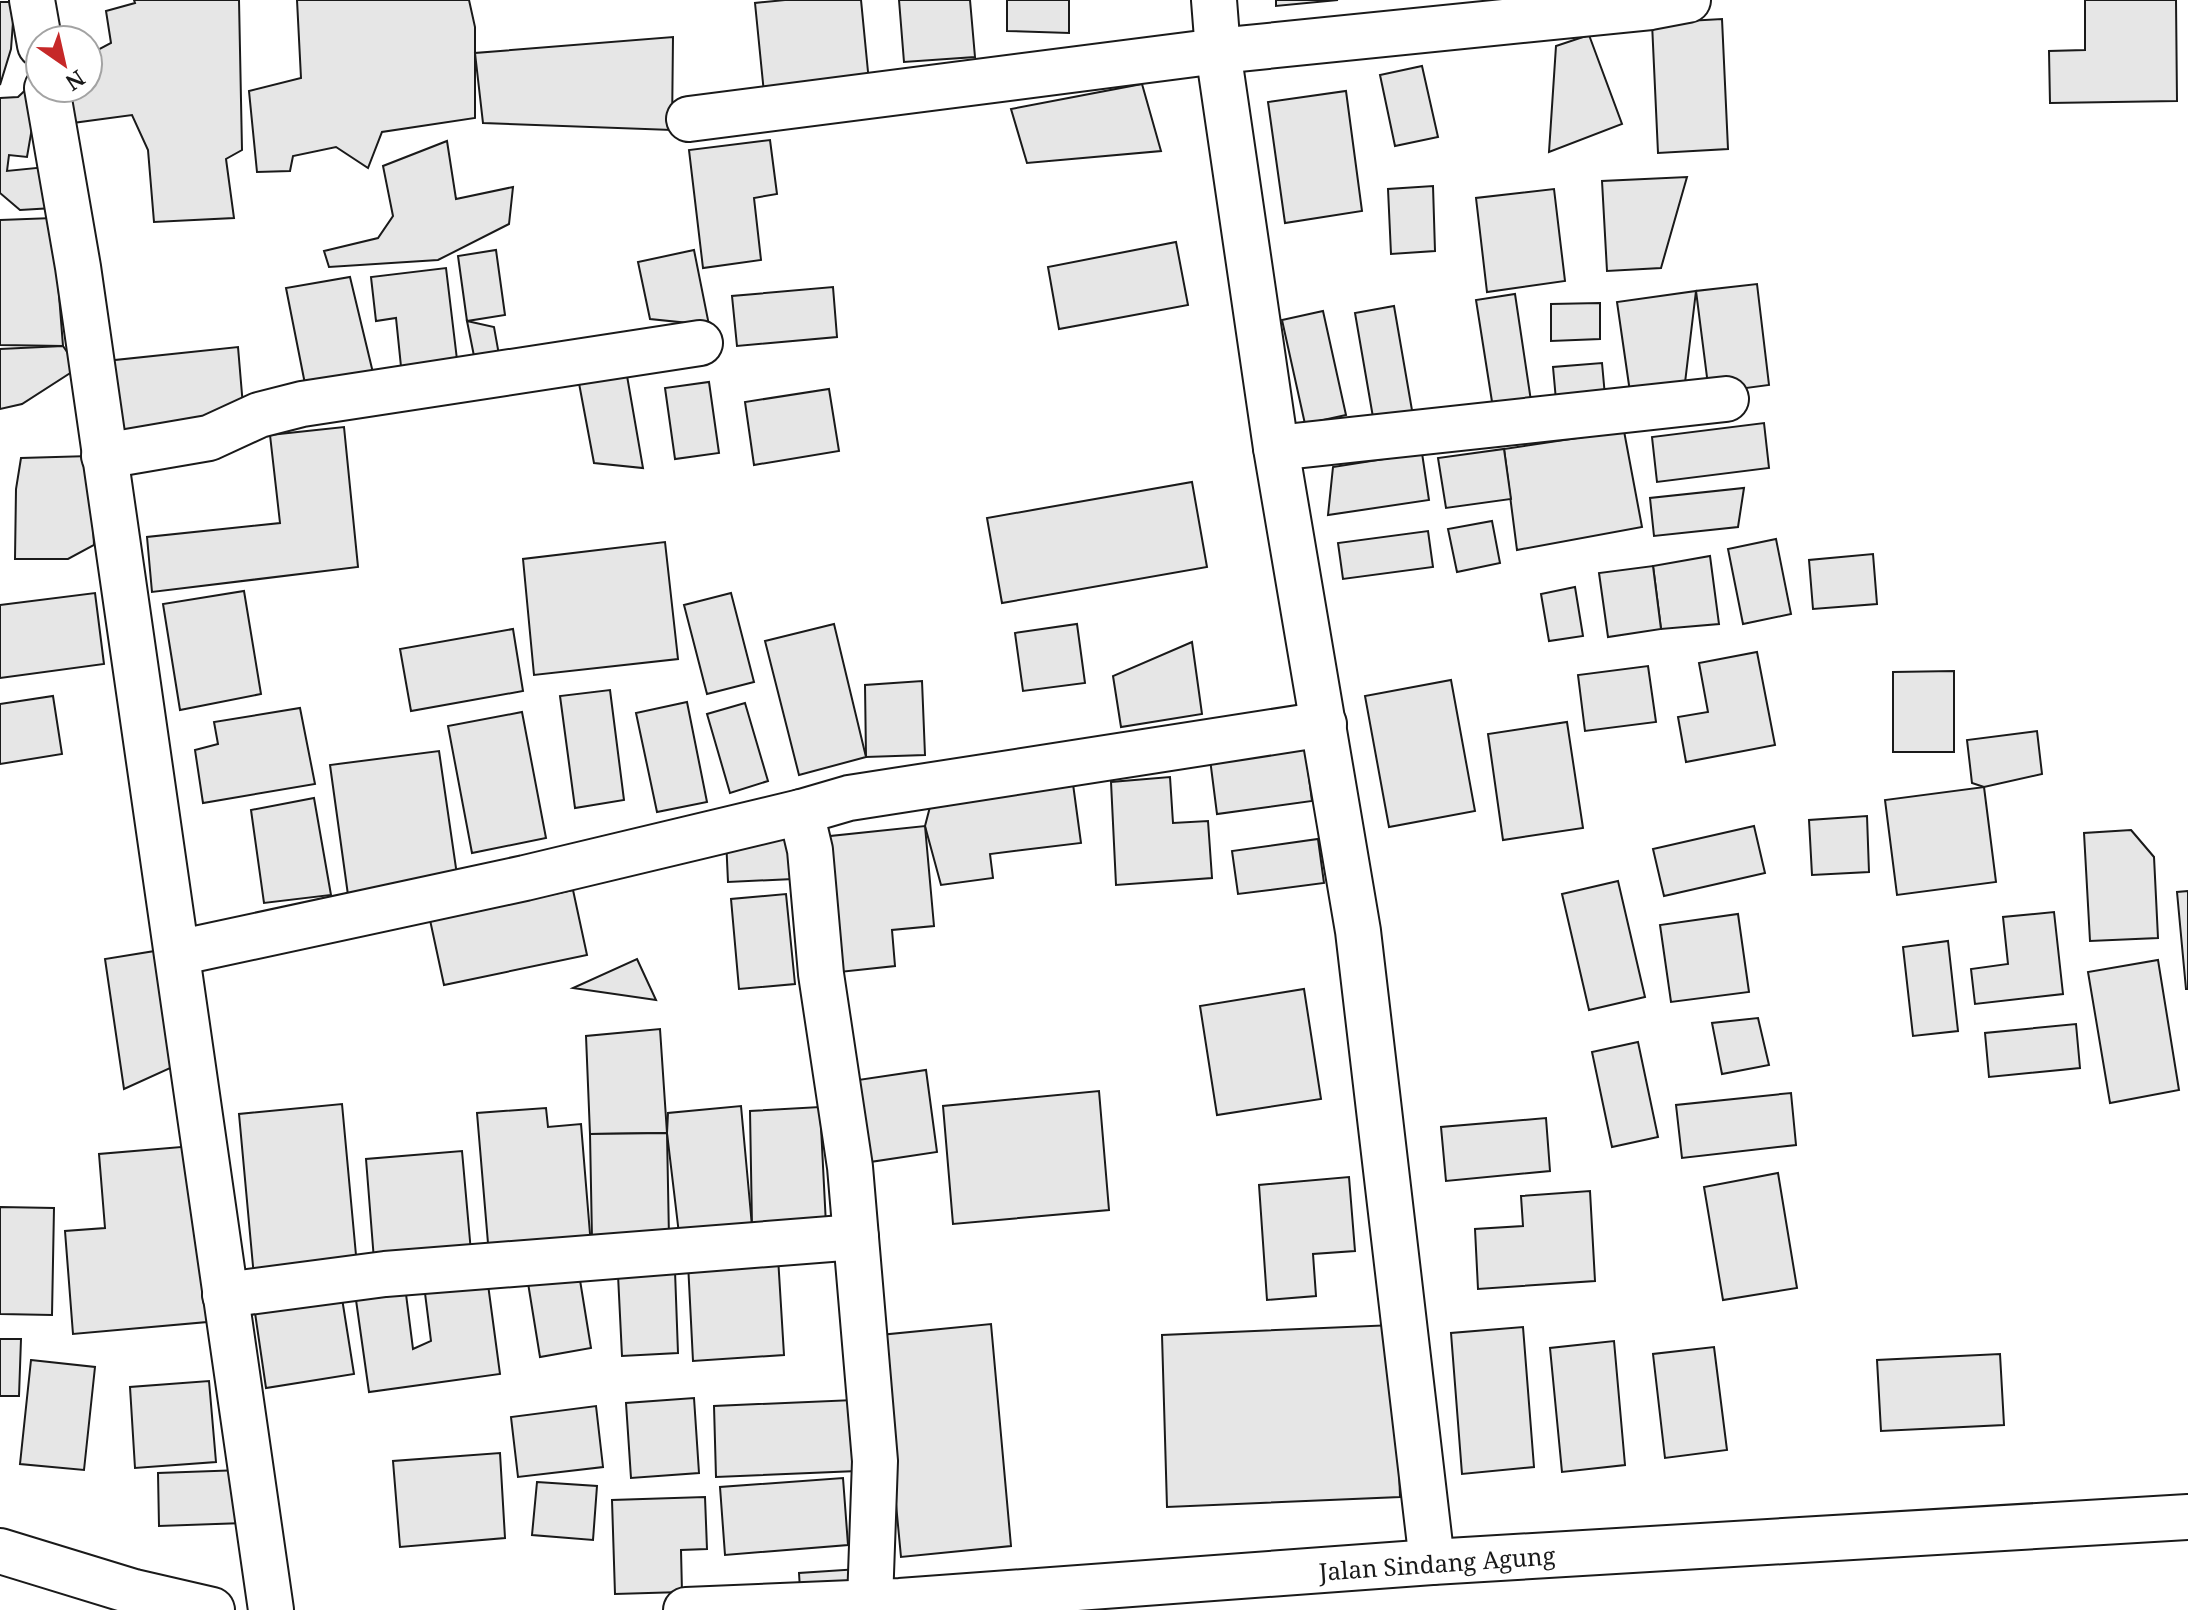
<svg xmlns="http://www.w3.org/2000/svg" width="2188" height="1610" viewBox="0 0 2188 1610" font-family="'Noto Serif',serif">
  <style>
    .building { fill: #e6e6e6; stroke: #1a1a1a; stroke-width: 2 }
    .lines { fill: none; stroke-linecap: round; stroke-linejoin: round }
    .street-casing { stroke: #1a1a1a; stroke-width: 48 }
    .primary-casing { stroke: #1a1a1a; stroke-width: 48 }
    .street { stroke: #fff; stroke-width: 44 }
    .primary { stroke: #fff; stroke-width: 44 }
    .labels { text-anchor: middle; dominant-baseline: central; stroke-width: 6; stroke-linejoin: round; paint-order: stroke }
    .street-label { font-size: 24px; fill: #1a1a1a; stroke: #fff }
  </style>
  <rect width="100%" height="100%" fill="#fff"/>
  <g class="building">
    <polygon points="134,0 239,0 242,150 226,159 234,218 154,222 148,150 132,115 65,124 70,88 88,88 88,55 111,43 106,11 135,3"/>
    <polygon points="297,0 469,0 475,27 475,118 382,132 368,168 336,147 293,156 290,171 257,172 249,91 301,78"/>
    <polygon points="785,0 861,0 869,82 764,93 755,3"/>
    <polygon points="899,0 970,0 975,57 904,62"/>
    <polygon points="1007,0 1069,0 1069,33 1007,31"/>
    <polygon points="1276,0 1338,0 1276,6"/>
    <polygon points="2085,0 2176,0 2177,101 2050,103 2049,51 2085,50"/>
    <polygon points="0,2 20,2 13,22 11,49 0,85"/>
    <polygon points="1722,19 1728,149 1658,153 1652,23"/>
    <polygon points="1589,35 1622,124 1549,152 1556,46"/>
    <polygon points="673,37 672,130 483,123 475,53"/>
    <polygon points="1422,66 1438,137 1395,146 1380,75"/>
    <polygon points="33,83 38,93 27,157 9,155 7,171 46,167 53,208 20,210 0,193 0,98 18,97"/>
    <polygon points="1142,84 1161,151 1027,163 1011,109"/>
    <polygon points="1346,91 1362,211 1285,223 1268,102"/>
    <polygon points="770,140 777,194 754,198 761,260 703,268 689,150"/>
    <polygon points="447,141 456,199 513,187 509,224 438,260 329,267 324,251 378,238 393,216 383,166"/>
    <polygon points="1687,177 1661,268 1607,271 1602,181"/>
    <polygon points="1433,186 1435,251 1391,254 1388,189"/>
    <polygon points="1554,189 1565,281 1487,292 1476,198"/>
    <polygon points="53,218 63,346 0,345 0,220"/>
    <polygon points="1176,242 1188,305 1059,329 1048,267"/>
    <polygon points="496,250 505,315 467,321 458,256"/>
    <polygon points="694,250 709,325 650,319 638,262"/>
    <polygon points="446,268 458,368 402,376 396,318 376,321 371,277"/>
    <polygon points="350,277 374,377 306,389 286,288"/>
    <polygon points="1757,284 1769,385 1709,393 1696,291"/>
    <polygon points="833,287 837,337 737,346 732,296"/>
    <polygon points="1696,291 1684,391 1631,399 1617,302"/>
    <polygon points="1515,294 1531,401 1493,408 1476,300"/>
    <polygon points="1600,303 1600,339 1551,341 1551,304"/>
    <polygon points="1394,306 1413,416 1374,423 1355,313"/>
    <polygon points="1323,311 1346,415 1305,424 1282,320"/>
    <polygon points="467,321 494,327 501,366 477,371"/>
    <polygon points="63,346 78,368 22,404 0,409 0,349"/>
    <polygon points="238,347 244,418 114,432 106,361"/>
    <polygon points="1602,363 1605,396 1556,400 1553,367"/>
    <polygon points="626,370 643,468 594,463 578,378"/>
    <polygon points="709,382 719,453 675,459 665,388"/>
    <polygon points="829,389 839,451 754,465 745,402"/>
    <polygon points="1764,423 1769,468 1657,482 1652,437"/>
    <polygon points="344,427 358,567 152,592 147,537 280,523 270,435"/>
    <polygon points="1624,431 1642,527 1517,550 1504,449"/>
    <polygon points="1504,449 1511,499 1446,508 1438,458"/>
    <polygon points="1422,453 1429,500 1328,515 1333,467"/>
    <polygon points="90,456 94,545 68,559 15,559 16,489 21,458"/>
    <polygon points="1192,482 1207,567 1002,603 987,518"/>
    <polygon points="1744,488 1738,527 1654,536 1650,498"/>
    <polygon points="1492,521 1500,563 1457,572 1448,529"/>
    <polygon points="1428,531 1433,567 1343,579 1338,543"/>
    <polygon points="1776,539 1791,614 1743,624 1728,549"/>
    <polygon points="665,542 678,659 534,675 523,559"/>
    <polygon points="1873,554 1877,604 1813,609 1809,560"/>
    <polygon points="1710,556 1719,624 1661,629 1653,566"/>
    <polygon points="1653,566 1661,629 1608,637 1599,573"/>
    <polygon points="1575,587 1583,636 1549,641 1541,594"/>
    <polygon points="244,591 261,694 180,710 163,604"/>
    <polygon points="95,593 104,664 0,678 0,605"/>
    <polygon points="731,593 754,682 707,694 684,605"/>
    <polygon points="834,624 866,757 799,775 765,641"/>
    <polygon points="1077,624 1085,683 1023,691 1015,633"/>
    <polygon points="513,629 523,691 411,711 400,649"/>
    <polygon points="1192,642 1202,714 1121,727 1113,676"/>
    <polygon points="1757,652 1775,745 1686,762 1678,717 1708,712 1699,663"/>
    <polygon points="1648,666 1656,722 1585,731 1578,675"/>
    <polygon points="1954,671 1954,752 1893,752 1893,672"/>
    <polygon points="1451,680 1475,811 1389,827 1365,696"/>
    <polygon points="922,681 925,755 866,757 865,685"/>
    <polygon points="610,690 624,800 575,808 560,696"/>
    <polygon points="53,696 62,754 0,764 0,704"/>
    <polygon points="687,702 707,802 657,812 636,713"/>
    <polygon points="745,703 768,781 730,793 707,714"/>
    <polygon points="300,708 315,784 203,803 195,750 218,744 214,722"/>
    <polygon points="522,712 546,838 472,853 448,726"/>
    <polygon points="1567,722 1583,828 1503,840 1488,734"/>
    <polygon points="2037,731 2042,774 1984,787 1972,783 1967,740"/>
    <polygon points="1305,746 1312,801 1217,814 1210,759"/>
    <polygon points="439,751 457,875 348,895 330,765"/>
    <polygon points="1170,777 1173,823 1208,821 1212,878 1116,885 1111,782"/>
    <polygon points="1073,784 1081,843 990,854 993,878 941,885 925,826 931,803"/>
    <polygon points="1984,787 1996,882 1897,895 1885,800"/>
    <polygon points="314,798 331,895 264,903 251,810"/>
    <polygon points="1867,816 1869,872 1812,875 1809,820"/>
    <polygon points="925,826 934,926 892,930 895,966 821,974 821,837"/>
    <polygon points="1754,826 1765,873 1664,896 1653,849"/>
    <polygon points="2131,830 2154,857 2158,938 2090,941 2084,833"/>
    <polygon points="791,836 793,879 728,882 726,838"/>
    <polygon points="1318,839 1324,883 1238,894 1232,851"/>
    <polygon points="1618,881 1645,997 1589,1010 1562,894"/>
    <polygon points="573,890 587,955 444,985 430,920"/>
    <polygon points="2188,891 2188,989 2186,989 2177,892"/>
    <polygon points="786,894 795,984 739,989 731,899"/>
    <polygon points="2054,912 2063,994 1975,1004 1971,969 2008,964 2003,917"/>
    <polygon points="1738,914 1749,992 1671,1002 1660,925"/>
    <polygon points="1948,941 1958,1031 1913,1036 1903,947"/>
    <polygon points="161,950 177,1065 124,1089 105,959"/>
    <polygon points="637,959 656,1000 573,988"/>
    <polygon points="2158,960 2179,1090 2110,1103 2088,972"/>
    <polygon points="1304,989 1321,1099 1217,1115 1200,1006"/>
    <polygon points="1758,1018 1769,1065 1722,1074 1712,1023"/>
    <polygon points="2076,1024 2080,1068 1989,1077 1985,1033"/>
    <polygon points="660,1029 667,1133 590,1134 586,1036"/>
    <polygon points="1638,1042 1658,1137 1612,1147 1592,1052"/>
    <polygon points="926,1070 937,1152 870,1162 858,1080"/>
    <polygon points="1099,1091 1109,1210 953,1224 943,1106"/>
    <polygon points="1791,1093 1796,1145 1682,1158 1676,1105"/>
    <polygon points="342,1104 357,1266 254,1277 239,1114"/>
    <polygon points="741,1106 752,1226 679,1234 667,1133 668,1113"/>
    <polygon points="820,1107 826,1225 752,1226 750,1111"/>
    <polygon points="546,1108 548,1127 581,1124 591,1246 489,1255 477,1113"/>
    <polygon points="1546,1118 1550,1171 1446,1181 1441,1127"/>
    <polygon points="667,1133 669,1238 592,1239 590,1134"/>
    <polygon points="193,1146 207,1322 73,1334 65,1231 105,1228 99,1154"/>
    <polygon points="462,1151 471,1252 374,1260 366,1159"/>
    <polygon points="1778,1173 1797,1288 1723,1300 1704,1187"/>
    <polygon points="1349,1177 1355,1251 1313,1254 1316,1296 1267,1300 1259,1185"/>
    <polygon points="1590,1191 1595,1281 1478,1289 1475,1229 1523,1226 1521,1196"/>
    <polygon points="0,1207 54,1208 52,1315 0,1314"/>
    <polygon points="778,1257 784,1355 693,1361 688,1263"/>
    <polygon points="675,1271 678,1353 622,1356 618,1275"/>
    <polygon points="579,1274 591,1348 540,1357 528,1283"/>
    <polygon points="487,1277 500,1374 369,1392 356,1300 406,1294 413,1349 431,1341 424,1285"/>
    <polygon points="341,1292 354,1374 266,1388 254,1306"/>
    <polygon points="991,1324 1011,1546 901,1557 880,1335"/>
    <polygon points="1394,1325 1400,1497 1167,1507 1162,1335"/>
    <polygon points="1523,1327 1534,1467 1462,1474 1451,1333"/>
    <polygon points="0,1339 21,1339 19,1396 0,1396"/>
    <polygon points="1614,1341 1625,1465 1562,1472 1550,1348"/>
    <polygon points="1714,1347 1727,1450 1665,1458 1653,1354"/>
    <polygon points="2000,1354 2004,1425 1881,1431 1877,1360"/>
    <polygon points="31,1360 95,1367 84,1470 20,1464"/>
    <polygon points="209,1381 216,1462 135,1468 130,1387"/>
    <polygon points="694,1398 699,1473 631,1478 626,1403"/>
    <polygon points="854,1400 857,1471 716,1477 714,1406"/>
    <polygon points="596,1406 603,1467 518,1477 511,1417"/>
    <polygon points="500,1453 505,1538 400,1547 393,1461"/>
    <polygon points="242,1470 244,1523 159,1526 158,1473"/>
    <polygon points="843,1478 848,1545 725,1555 720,1487"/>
    <polygon points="537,1482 597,1486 593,1540 532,1535"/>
    <polygon points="705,1497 707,1549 681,1550 682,1592 615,1594 612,1500"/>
    <polygon points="859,1569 861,1603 801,1606 799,1573"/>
  </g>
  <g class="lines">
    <defs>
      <g id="street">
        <polyline points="32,0 40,45"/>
        <polyline points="1214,0 1218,51 1276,448 1358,931 1432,1562"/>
        <polyline points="47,88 78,267 271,1610"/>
        <polyline points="689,119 1218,51 1651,7 1688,0"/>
        <polyline points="1276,448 1726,399"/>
        <polyline points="104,456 209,438 259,415 302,404 700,343"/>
        <polyline points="177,953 525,878 801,812"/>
        <polyline points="225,1295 385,1274 856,1237"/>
        <polyline points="870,1602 875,1461 850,1167 821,974 810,850 801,812 849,798 1324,724"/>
      </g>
      <g id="primary">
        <polyline points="0,1551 134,1592 212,1610"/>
        <polyline points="686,1610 900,1601 1432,1562 2188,1517"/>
      </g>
    </defs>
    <use href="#street" class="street-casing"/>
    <use href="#primary" class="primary-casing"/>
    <use href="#street" class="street"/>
    <use href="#primary" class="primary"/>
  </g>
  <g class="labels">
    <g class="street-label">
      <text transform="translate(1437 1563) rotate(-4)">Jalan Sindang Agung</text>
    </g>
  </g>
  <g transform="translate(64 64) rotate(146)"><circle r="38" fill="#ffffff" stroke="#a3a3a3" stroke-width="2"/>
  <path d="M0-6L14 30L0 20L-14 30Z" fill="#c62828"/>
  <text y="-12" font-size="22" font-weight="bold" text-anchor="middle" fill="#1a1a1a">N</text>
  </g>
</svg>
